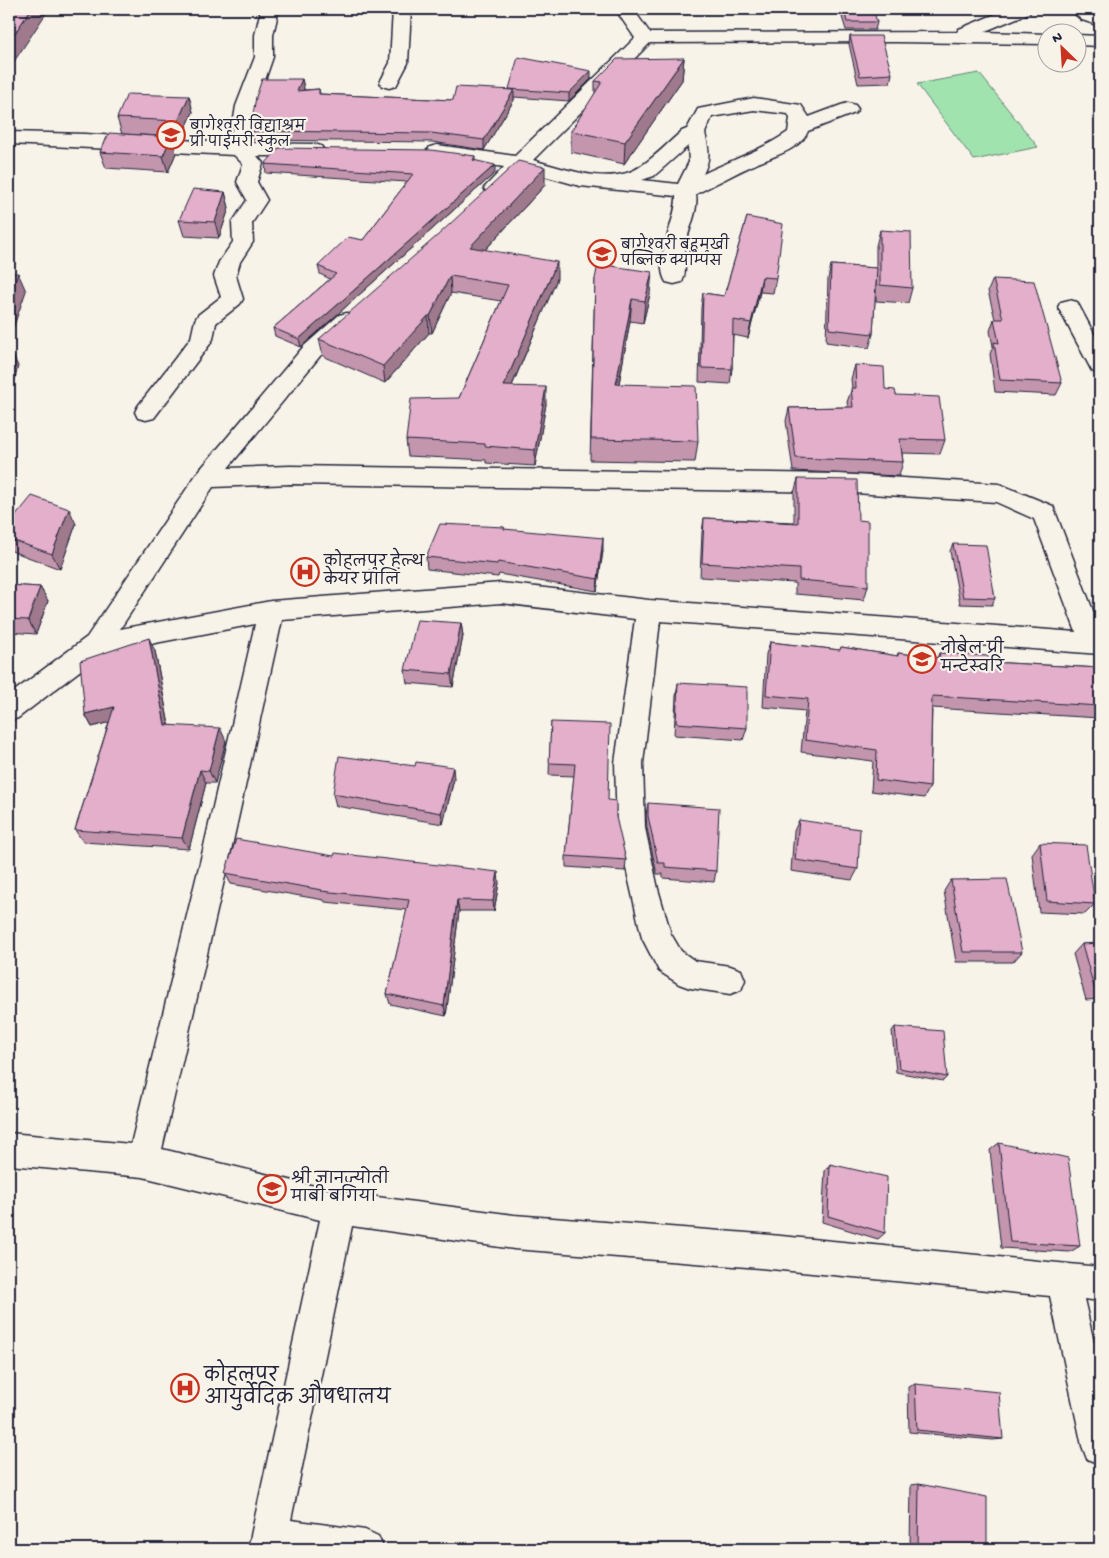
<svg xmlns="http://www.w3.org/2000/svg" width="1109" height="1558" viewBox="0 0 1109 1558" font-family="'Gochi Hand','Playpen Sans Deva',sans-serif">
  <style>
    .green { fill: #a0e3ae; stroke: #618274 }
    .lines { fill: none; stroke-linecap: round; stroke-linejoin: round }
    .minor-casing { stroke: #22223b; stroke-width: 3 }
    .minor { fill: #f7f3e8; fill-rule: evenodd }
    .wall { fill: #c396ae; stroke: #22223b }
    .shaded-wall { fill: #9f7a8d; stroke: #22223b }
    .building { fill: #e3afca; stroke: #22223b }
    .labels { text-anchor: middle; dominant-baseline: central; stroke-width: 4.5; stroke-linejoin: round; paint-order: stroke }
    .far-poi-label { font-size: 14px; fill: #22223b; stroke: #f7f3e8; text-anchor: start }
    .poi-label { font-size: 16px; fill: #22223b; stroke: #f7f3e8; text-anchor: start }
    .near-poi-label { font-size: 19px; fill: #22223b; stroke: #f7f3e8; text-anchor: start }
  </style>
  <rect width="100%" height="100%" fill="#f7f3e8"/>
  <filter id="ink" filterUnits="userSpaceOnUse"><feTurbulence type="fractalNoise" baseFrequency=".02" numOctaves="2"/><feDisplacementMap in="SourceGraphic" scale="10" xChannelSelector="R" yChannelSelector="G"/><feConvolveMatrix kernelMatrix="1 2 1 2 8 2 1 2 1" color-interpolation-filters="sRGB"/></filter>
  <g filter="url(#ink)">
    <polygon class="green" points="979,73 1038,147 974,160 917,84"/>
    <g class="lines">
      <defs>
        <g id="minor">
          <polygon points="261,9 279,9 273,35 273,57 256,106 250,143 314,144 321,146 324,150 321,154 314,156 257,156 263,163 257,182 267,200 252,223 253,242 240,262 236,276 243,299 240,304 216,323 213,339 210,344 154,418 146,420 138,418 135,412 138,406 191,338 195,320 198,315 221,297 214,276 219,262 233,242 232,223 247,200 237,182 243,164 234,155 9,144 9,132 85,134 230,143 236,106 255,57 255,35"/>
          <polygon points="393,9 411,9 408,63 396,86 389,88 382,86 380,82 390,63"/>
          <path d="M 615,9 L 633,9 L 650,33 L 957,32 L 959,29 L 1008,9 L 1032,9 L 1029,13 L 983,32 L 1046,34 L 1046,44 L 896,42 L 650,43 L 533,160 C 565,169 612,187 641,166 C 656,156 669,142 682,131 L 687,129 L 698,109 L 754,98 L 801,105 L 809,117 L 841,105 L 848,103 L 855,105 L 858,109 L 855,113 L 808,131 C 802,149 771,157 756,164 C 735,173 716,184 696,194 C 699,214 686,232 685,251 C 684,262 687,273 682,282 L 674,284 L 666,282 C 652,259 677,222 676,196 L 580,186 L 523,170 C 513,181 503,197 487,193 L 484,188 L 504,167 L 437,157 L 430,155 L 427,151 L 430,147 L 437,145 L 515,156 L 635,38 ZM 754,110 L 788,114 L 790,118 L 788,132 C 762,150 732,160 703,174 C 711,158 709,150 705,133 L 712,117 ZM 688,146 L 689,162 L 678,184 L 642,180 L 654,176 Z"/>
          <polygon points="1069,9 1089,9 1100,15 1100,26 1082,20"/>
          <polygon points="1076,35 1100,36 1100,46 1076,45"/>
          <polygon points="1069,300 1077,302 1100,345 1100,373 1092,371 1058,307 1061,302"/>
          <path d="M 347,313 L 355,315 L 358,320 L 355,325 L 320,356 L 228,468 L 290,466 L 839,474 L 999,484 L 1053,506 L 1100,629 L 1100,654 L 660,621 L 643,763 L 645,828 L 658,889 L 671,934 L 681,951 L 695,961 L 730,966 L 741,970 L 745,980 L 741,990 L 730,994 L 690,988 L 679,984 L 659,971 L 642,938 L 617,828 L 615,763 L 635,619 L 501,603 L 282,620 L 232,846 L 162,1149 L 339,1192 L 514,1215 L 760,1234 L 1100,1267 L 1100,1301 L 1084,1299 L 1100,1369 L 1100,1464 L 1087,1459 L 1082,1446 L 1050,1296 L 760,1268 L 514,1249 L 352,1226 L 291,1520 L 365,1530 L 378,1536 L 384,1549 L 248,1549 L 320,1220 L 143,1177 L 9,1165 L 9,1133 L 131,1144 L 204,846 L 255,624 L 103,653 L 18,718 L 9,721 L 9,695 L 87,637 L 198,472 L 304,346 L 339,315 ZM 290,484 L 839,492 L 996,502 L 1034,519 L 1076,632 L 649,600 L 501,583 L 271,601 L 120,629 L 213,487 Z"/>
        </g>
      </defs>
      <use href="#minor" class="minor-casing"/>
      <use href="#minor" class="minor"/>
    </g>
    <g class="wall">
      <polygon points="844,9 877,22 875,30 846,30 842,17"/>
      <polygon points="850,36 892,74 890,83 858,84 849,44"/>
      <polygon points="684,58 682,80 624,164 571,152 571,131 595,94 595,81"/>
      <polygon points="302,79 304,89 303,90 319,89 320,94 453,100 510,90 509,89 591,79 569,101 514,97 514,100 484,150 432,142 252,140 250,131"/>
      <polygon points="189,96 193,112 182,137 122,134 117,118"/>
      <polygon points="100,152 176,153 168,172 106,168"/>
      <polygon points="475,156 475,160 495,173 301,347 275,336 273,328 330,279 320,274 318,266 363,240 407,182 266,173 265,164"/>
      <polygon points="545,185 485,250 557,279 512,386 546,404 535,466 486,463 486,460 408,456 406,440 459,398 501,301 451,293 432,333 429,333 385,383 323,356 319,339"/>
      <polygon points="225,192 229,208 219,238 184,236 179,220"/>
      <polygon points="747,217 776,278 773,293 760,292 748,338 733,335 732,369 730,384 699,382 701,308 703,293 724,296"/>
      <polygon points="880,230 912,288 908,303 876,301 876,281 873,334 869,348 826,342 828,279 831,265 876,268 876,246"/>
      <polygon points="595,279 650,294 643,323 630,321 619,384 698,441 695,462 590,460"/>
      <polygon points="993,279 1062,383 1056,395 995,392 990,354 993,346 990,331 994,319 995,319 988,291"/>
      <polygon points="855,365 885,389 896,395 945,440 940,454 902,453 903,462 899,476 793,471 786,421 789,408 848,407 847,402 852,388 851,379"/>
      <polygon points="798,479 858,520 868,586 864,600 795,594 795,583 700,577 702,532 704,518 794,522 794,493"/>
      <polygon points="9,524 76,524 60,569 9,550"/>
      <polygon points="504,527 504,529 603,551 597,591 499,574 498,577 427,569 426,557"/>
      <polygon points="953,544 995,598 992,605 960,604 950,551"/>
      <polygon points="9,585 40,587 48,601 36,634 9,632"/>
      <polygon points="461,623 463,636 453,687 407,683 405,670"/>
      <polygon points="770,642 840,650 841,647 897,656 898,653 937,658 939,653 989,662 1100,668 1100,718 932,708 930,787 924,798 871,791 873,761 801,752 805,711 763,707 766,654"/>
      <polygon points="155,651 169,725 226,741 215,783 206,783 189,849 83,842 75,830 109,722 92,727 85,714"/>
      <polygon points="678,683 747,728 743,740 674,735 676,696"/>
      <polygon points="551,722 608,800 626,860 625,871 566,867 566,856 574,776 549,775"/>
      <polygon points="454,779 443,824 336,806 333,794"/>
      <polygon points="648,803 716,871 714,882 663,878 663,874 657,874 647,828 646,815"/>
      <polygon points="799,820 858,869 852,880 791,871 794,831"/>
      <polygon points="1040,843 1095,904 1085,914 1039,912 1032,854"/>
      <polygon points="225,873 499,883 494,911 459,911 446,1016 390,1004 387,994 407,910 325,902 324,900 231,884"/>
      <polygon points="951,880 1022,952 1013,962 956,962 944,891"/>
      <polygon points="1100,943 1100,999 1086,1000 1073,954 1082,944"/>
      <polygon points="895,1027 947,1077 943,1081 896,1072 892,1031"/>
      <polygon points="999,1143 1080,1246 1070,1252 1001,1248 990,1150"/>
      <polygon points="830,1164 885,1233 878,1239 822,1222 825,1171"/>
      <polygon points="915,1384 1003,1439 993,1440 909,1432 908,1387"/>
      <polygon points="919,1484 987,1549 910,1549 911,1485"/>
    </g>
    <g class="shaded-wall">
      <polygon points="31,9 49,9 9,69 9,42"/>
      <polygon points="684,58 682,80 624,164 625,142"/>
      <polygon points="591,71 591,79 569,101 569,93"/>
      <polygon points="302,79 304,89 298,100 297,91"/>
      <polygon points="514,90 514,100 484,150 484,140"/>
      <polygon points="189,96 193,112 182,137 178,121"/>
      <polygon points="171,137 176,153 168,172 163,156"/>
      <polygon points="495,165 495,173 301,347 299,339"/>
      <polygon points="545,167 545,185 471,265 470,247"/>
      <polygon points="225,192 229,208 219,238 215,222"/>
      <polygon points="557,262 557,279 505,402 504,386"/>
      <polygon points="652,272 650,294 643,323 645,301"/>
      <polygon points="18,273 26,291 9,340 9,300"/>
      <polygon points="450,276 451,293 432,333 430,316"/>
      <polygon points="762,277 760,292 748,338 751,323"/>
      <polygon points="632,299 630,321 615,405 616,384"/>
      <polygon points="428,316 429,333 385,383 383,366"/>
      <polygon points="10,349 18,366 11,395 9,390 9,354"/>
      <polygon points="546,387 546,404 535,466 535,450"/>
      <polygon points="69,509 76,524 60,569 52,554"/>
      <polygon points="603,538 603,551 597,591 598,579"/>
      <polygon points="40,587 48,601 36,634 28,620"/>
      <polygon points="461,623 463,636 453,687 451,674"/>
      <polygon points="149,638 155,651 171,737 165,725"/>
      <polygon points="114,707 121,719 92,727 85,714"/>
      <polygon points="220,728 226,741 215,783 209,771"/>
      <polygon points="453,767 454,779 443,824 441,813"/>
      <polygon points="200,770 206,783 189,849 182,838"/>
      <polygon points="498,872 499,883 494,911 493,901"/>
      <polygon points="457,900 459,911 446,1016 444,1006"/>
    </g>
    <g class="building">
      <polygon points="9,9 31,9 9,42"/>
      <polygon points="844,9 873,9 877,22 847,22"/>
      <polygon points="850,36 881,36 892,74 860,76"/>
      <polygon points="518,57 591,71 569,93 509,89"/>
      <polygon points="684,58 625,142 571,131 602,82 595,81 617,59"/>
      <polygon points="262,79 302,79 297,91 319,89 319,94 453,100 456,87 514,90 484,140 431,133 250,131 256,97"/>
      <polygon points="127,94 189,96 178,121 117,118"/>
      <polygon points="109,133 171,137 163,156 100,152"/>
      <polygon points="279,148 431,150 475,156 473,160 495,165 299,339 273,328 336,274 318,266 348,237 363,240 413,174 265,164"/>
      <polygon points="518,161 545,167 470,247 557,262 504,386 546,387 535,450 485,446 485,444 406,440 411,399 459,398 508,285 450,276 430,316 428,316 383,366 319,339 437,236"/>
      <polygon points="193,189 225,192 215,222 179,220"/>
      <polygon points="747,217 783,224 776,278 762,277 751,323 733,320 732,369 701,368 703,293 724,296"/>
      <polygon points="880,230 911,232 912,288 880,285"/>
      <polygon points="598,264 652,272 645,301 632,299 616,384 696,386 698,441 591,439 595,279"/>
      <polygon points="831,265 877,268 873,334 829,329"/>
      <polygon points="9,273 18,273 9,300"/>
      <polygon points="993,279 1034,281 1062,383 1000,380 994,342 999,343 994,319 1003,319"/>
      <polygon points="855,365 884,367 885,389 895,390 896,395 939,397 945,440 900,439 903,462 796,458 789,408 853,407 851,388 856,388"/>
      <polygon points="798,479 857,480 858,520 868,521 868,586 799,580 799,569 702,563 704,518 798,523"/>
      <polygon points="32,496 69,509 52,554 9,539 9,524"/>
      <polygon points="440,524 504,527 504,529 603,538 598,579 498,562 497,564 426,557"/>
      <polygon points="953,544 986,545 995,598 963,597"/>
      <polygon points="9,585 40,587 28,620 9,619"/>
      <polygon points="417,620 461,623 451,674 405,670"/>
      <polygon points="149,638 165,725 220,728 209,771 200,770 182,838 75,830 114,707 85,714 80,661"/>
      <polygon points="770,642 840,650 841,647 898,656 898,653 940,658 939,653 988,656 989,662 1100,668 1100,706 932,696 930,787 876,780 877,750 805,740 808,699 766,695"/>
      <polygon points="678,683 747,687 747,728 676,723"/>
      <polygon points="551,722 610,724 608,800 616,801 616,817 626,860 566,856 575,764 549,763"/>
      <polygon points="339,756 415,766 416,762 453,767 441,813 333,794"/>
      <polygon points="648,803 719,808 716,871 665,867 665,863 658,863 648,816"/>
      <polygon points="799,820 860,829 858,869 795,860"/>
      <polygon points="236,839 334,856 335,853 498,872 493,901 457,900 444,1006 387,994 409,900 321,891 322,890 225,873"/>
      <polygon points="1040,843 1086,845 1095,904 1047,901"/>
      <polygon points="1007,879 1022,952 963,952 951,880"/>
      <polygon points="1100,943 1100,991 1095,991 1082,944"/>
      <polygon points="895,1027 943,1031 947,1077 899,1068"/>
      <polygon points="999,1143 1068,1158 1080,1246 1010,1242"/>
      <polygon points="830,1164 887,1177 885,1233 828,1216"/>
      <polygon points="915,1384 999,1392 1003,1439 917,1430"/>
      <polygon points="919,1484 987,1497 987,1549 918,1549"/>
    </g>
  </g>
  <defs>
    <symbol id="school-ring" viewBox="-11 -11 22 22"><circle r="9.5" fill="#f7f3e8" stroke="#c8321e" stroke-width="1.5"/><path d="M0-5L7-2L0 1L-7-2ZM-4 1L0 2.5L4 1V4Q0 6-4 4Z" fill="#c8321e"/></symbol>
    <symbol id="hospital-ring" viewBox="-11 -11 22 22"><circle r="9.5" fill="#f7f3e8" stroke="#c8321e" stroke-width="1.5"/><path d="M-5-5h3v3.5h4V-5h3V5h-3V1.5h-4V5h-3Z" fill="#c8321e"/></symbol>
  </defs>
  <g fill-rule="evenodd">
    <use href="#school-ring" x="155" y="119" width="32" height="32"/>
    <use href="#school-ring" x="586" y="238" width="32" height="32"/>
    <use href="#hospital-ring" x="289" y="556" width="32" height="32"/>
    <use href="#school-ring" x="906" y="643" width="32" height="32"/>
    <use href="#school-ring" x="256" y="1173" width="32" height="32"/>
    <use href="#hospital-ring" x="169" y="1372" width="32" height="32"/>
  </g>
  <g class="labels">
    <g class="far-poi-label">
      <text x="190" y="127">बागेश्वरी विद्याश्रम<tspan x="190" dy="16">प्री पाईमरी स्कुल</tspan></text>
      <text x="621" y="246">बागेश्वरी बहुमुखी<tspan x="621" dy="16">पब्लिक क्याम्पस</tspan></text>
    </g>
    <g class="poi-label">
      <text x="324" y="563">कोहलपुर हेल्थ<tspan x="324" dy="18">केयर प्रालि</tspan></text>
      <text x="941" y="650">नोबेल प्री<tspan x="941" dy="18">मन्टेस्वरि</tspan></text>
      <text x="291" y="1180">श्री ज्ञानज्योती<tspan x="291" dy="18">माबी बगिया</tspan></text>
    </g>
    <g class="near-poi-label">
      <text x="204" y="1377">कोहलपुर<tspan x="204" dy="22">आयुर्वेदिक औषधालय</tspan></text>
    </g>
  </g>
  <rect width="1109" height="1558" fill="none" stroke="#f7f3e8" stroke-width="30"/>
  <rect x="15" y="15" width="1079" height="1528" fill="none" stroke="#22223b" stroke-width="2" filter="url(#ink)"/>
  <g transform="translate(1062 48) rotate(335)"><circle r="24" fill="#f7f3e8" stroke="#a29fa3"/>
  <path d="M0-4L9 19L0 12L-9 19Z" fill="#c8321e"/>
  <text y="-8" font-size="14" font-weight="bold" text-anchor="middle" fill="#22223b">N</text>
  </g>
</svg>
